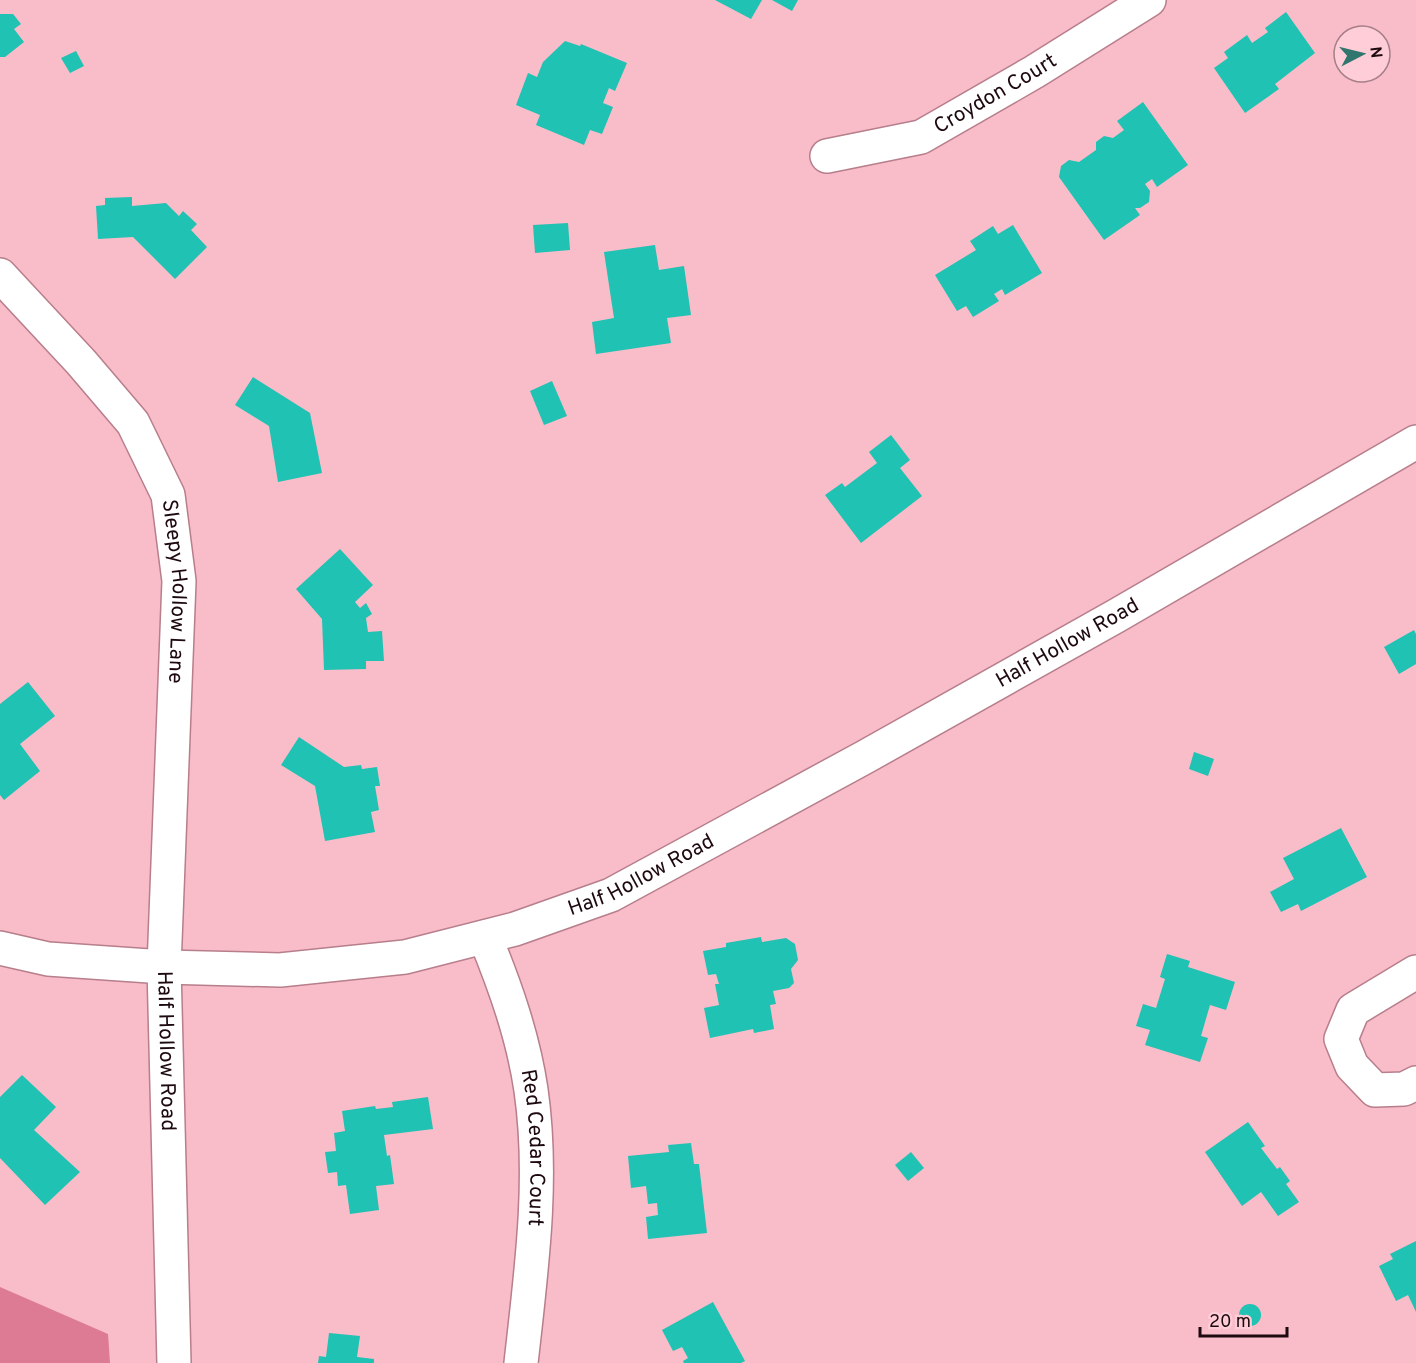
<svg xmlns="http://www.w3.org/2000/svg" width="1416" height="1363" viewBox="0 0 1416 1363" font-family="Overpass,sans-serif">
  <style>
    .forest { fill: #de7b94 }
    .building { fill: #1fc2b3 }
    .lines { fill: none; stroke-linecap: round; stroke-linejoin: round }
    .minor-casing { stroke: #b77e8b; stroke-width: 36 }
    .tertiary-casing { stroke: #b77e8b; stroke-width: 36 }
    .minor { stroke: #fff; stroke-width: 33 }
    .tertiary { stroke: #fff; stroke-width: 33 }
    .labels { text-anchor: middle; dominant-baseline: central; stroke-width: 6; stroke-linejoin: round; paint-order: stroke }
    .street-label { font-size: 21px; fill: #1d090e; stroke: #ffcdd7 }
  </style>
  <rect width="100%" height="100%" fill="#f9bcc9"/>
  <polygon class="forest" points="0,1287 108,1334 110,1363 0,1363"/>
  <g class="building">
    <polygon points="715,0 762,0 751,19"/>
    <polygon points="772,0 798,0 792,11"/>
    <polygon points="1286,12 1315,53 1275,84 1279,89 1245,113 1214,68 1228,58 1224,52 1247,35 1252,43 1268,32 1265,28"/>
    <polygon points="0,14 13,14 21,24 14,29 24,42 5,57 0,57"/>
    <polygon points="565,41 580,46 581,44 627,63 615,91 609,88 603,103 613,107 602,134 590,130 584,145 536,125 540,115 516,105 528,73 537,77 543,62"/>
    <polygon points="76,51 84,66 70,73 61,58"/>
    <polygon points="1143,102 1188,165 1157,187 1152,179 1145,184 1150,191 1149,202 1140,208 1135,208 1140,215 1104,240 1059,177 1061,166 1069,160 1079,162 1096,150 1096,142 1104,136 1113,138 1124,130 1117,121"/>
    <polygon points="132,197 132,206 166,203 179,216 183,211 197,224 191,230 207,247 175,279 133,237 98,239 96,206 105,205 105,198"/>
    <polygon points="568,223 570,250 535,253 533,225"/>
    <polygon points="1013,225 1042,273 1005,295 1002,289 994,294 999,301 973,317 966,306 957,311 935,275 976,250 970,241 993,226 998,234"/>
    <polygon points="655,245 659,270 684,266 691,315 667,318 671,343 596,354 592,322 614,318 604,252"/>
    <polygon points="253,377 310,413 322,473 278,482 269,426 235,405"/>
    <polygon points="552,381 567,416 544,425 530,391"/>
    <polygon points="891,435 910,460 900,468 922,496 861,543 825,495 842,483 845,487 877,463 869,452"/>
    <polygon points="340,549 373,585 355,602 360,608 366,603 372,614 366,618 368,632 382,631 384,661 366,661 366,669 324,670 322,619 296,589"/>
    <polygon points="1414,630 1416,634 1416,664 1399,674 1384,647"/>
    <polygon points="28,682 55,716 20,744 40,771 4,800 0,795 0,704"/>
    <polygon points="299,737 344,767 361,765 362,769 377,767 380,786 375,786 379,810 371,812 375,832 325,841 315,786 281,765"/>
    <polygon points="1194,752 1214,759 1208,776 1189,769"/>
    <polygon points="1341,828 1367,877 1301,911 1298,904 1281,912 1270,892 1294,879 1283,858"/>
    <polygon points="761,937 762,942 786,938 795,944 798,960 791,969 794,983 789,988 773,991 776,1004 770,1005 774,1029 754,1033 753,1029 710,1038 704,1008 719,1005 715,984 719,984 716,974 708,975 703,951 726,947 726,943"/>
    <polygon points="1167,954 1190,961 1188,967 1235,982 1226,1010 1210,1005 1201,1036 1208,1038 1200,1062 1145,1045 1150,1030 1136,1026 1143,1004 1156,1008 1165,979 1160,977"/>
    <polygon points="22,1075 56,1107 34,1130 80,1172 45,1205 0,1158 0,1097"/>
    <polygon points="428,1097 433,1129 384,1135 387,1156 390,1155 394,1184 376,1186 379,1210 350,1214 346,1185 338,1186 337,1172 328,1173 325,1152 336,1151 334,1133 345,1131 342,1111 375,1106 376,1109 393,1107 392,1102"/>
    <polygon points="1248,1122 1265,1146 1261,1148 1277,1169 1280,1167 1290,1181 1286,1184 1299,1202 1278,1216 1261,1192 1242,1206 1205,1152"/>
    <polygon points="691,1143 694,1164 699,1164 707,1233 648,1239 646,1217 658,1215 657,1203 648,1204 646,1186 631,1188 628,1156 669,1152 668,1145"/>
    <polygon points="911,1152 924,1168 908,1181 895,1165"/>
    <polygon points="1416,1241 1416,1312 1408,1295 1396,1301 1379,1266 1393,1259 1390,1254"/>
    <polygon points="713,1302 745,1361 741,1363 684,1363 683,1361 688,1358 682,1347 673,1351 662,1330"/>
    <circle cx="1250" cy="1315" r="11"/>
    <polygon points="329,1333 360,1336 357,1357 374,1359 374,1363 318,1363 319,1356 326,1357"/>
  </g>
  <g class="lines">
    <defs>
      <g id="minor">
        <path id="s1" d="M 827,156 L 921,137 L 1034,72 L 1149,0"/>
        <path id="s2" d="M 0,275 L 81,362 L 133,423 L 168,495 L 179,581 L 164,967"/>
        <path id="s3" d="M 485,937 C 505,986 523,1036 531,1090 C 544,1180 531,1273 521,1363"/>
        <polyline points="1416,972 1353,1010 1341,1039 1352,1066 1375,1090 1404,1089 1416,1083"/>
      </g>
      <g id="tertiary">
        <path id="s4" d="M 0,948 L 48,959 L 164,967 L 280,970 L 405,957 L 515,929 L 611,895 L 865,757 L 1116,616 L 1416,442"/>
        <path id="s5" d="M 164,967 L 174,1363"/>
      </g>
    </defs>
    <use href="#minor" class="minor-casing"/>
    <use href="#tertiary" class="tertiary-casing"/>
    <use href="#minor" class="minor"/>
    <use href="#tertiary" class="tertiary"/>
  </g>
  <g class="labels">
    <g class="street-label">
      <text stroke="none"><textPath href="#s1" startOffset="182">Croydon Court</textPath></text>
      <text stroke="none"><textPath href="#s2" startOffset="376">Sleepy Hollow Lane</textPath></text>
      <text stroke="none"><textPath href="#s4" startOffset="1144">Half Hollow Road</textPath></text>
      <text stroke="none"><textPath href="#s4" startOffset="658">Half Hollow Road</textPath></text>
      <text stroke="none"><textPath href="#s5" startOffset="84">Half Hollow Road</textPath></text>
      <text stroke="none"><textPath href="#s3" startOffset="218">Red Cedar Court</textPath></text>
    </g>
  </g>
  <g transform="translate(1362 54) rotate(83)"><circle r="28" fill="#ffcdd7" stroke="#a57f87" stroke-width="1.5"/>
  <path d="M0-4.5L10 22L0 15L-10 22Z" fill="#30766e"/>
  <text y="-9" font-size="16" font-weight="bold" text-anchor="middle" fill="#1d090e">N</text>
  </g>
  <path d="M1200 1327v9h87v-9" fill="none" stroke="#1d090e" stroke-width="3"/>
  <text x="1209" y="1327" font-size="18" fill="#1d090e" stroke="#ffcdd7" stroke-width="4.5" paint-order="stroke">20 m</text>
</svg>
